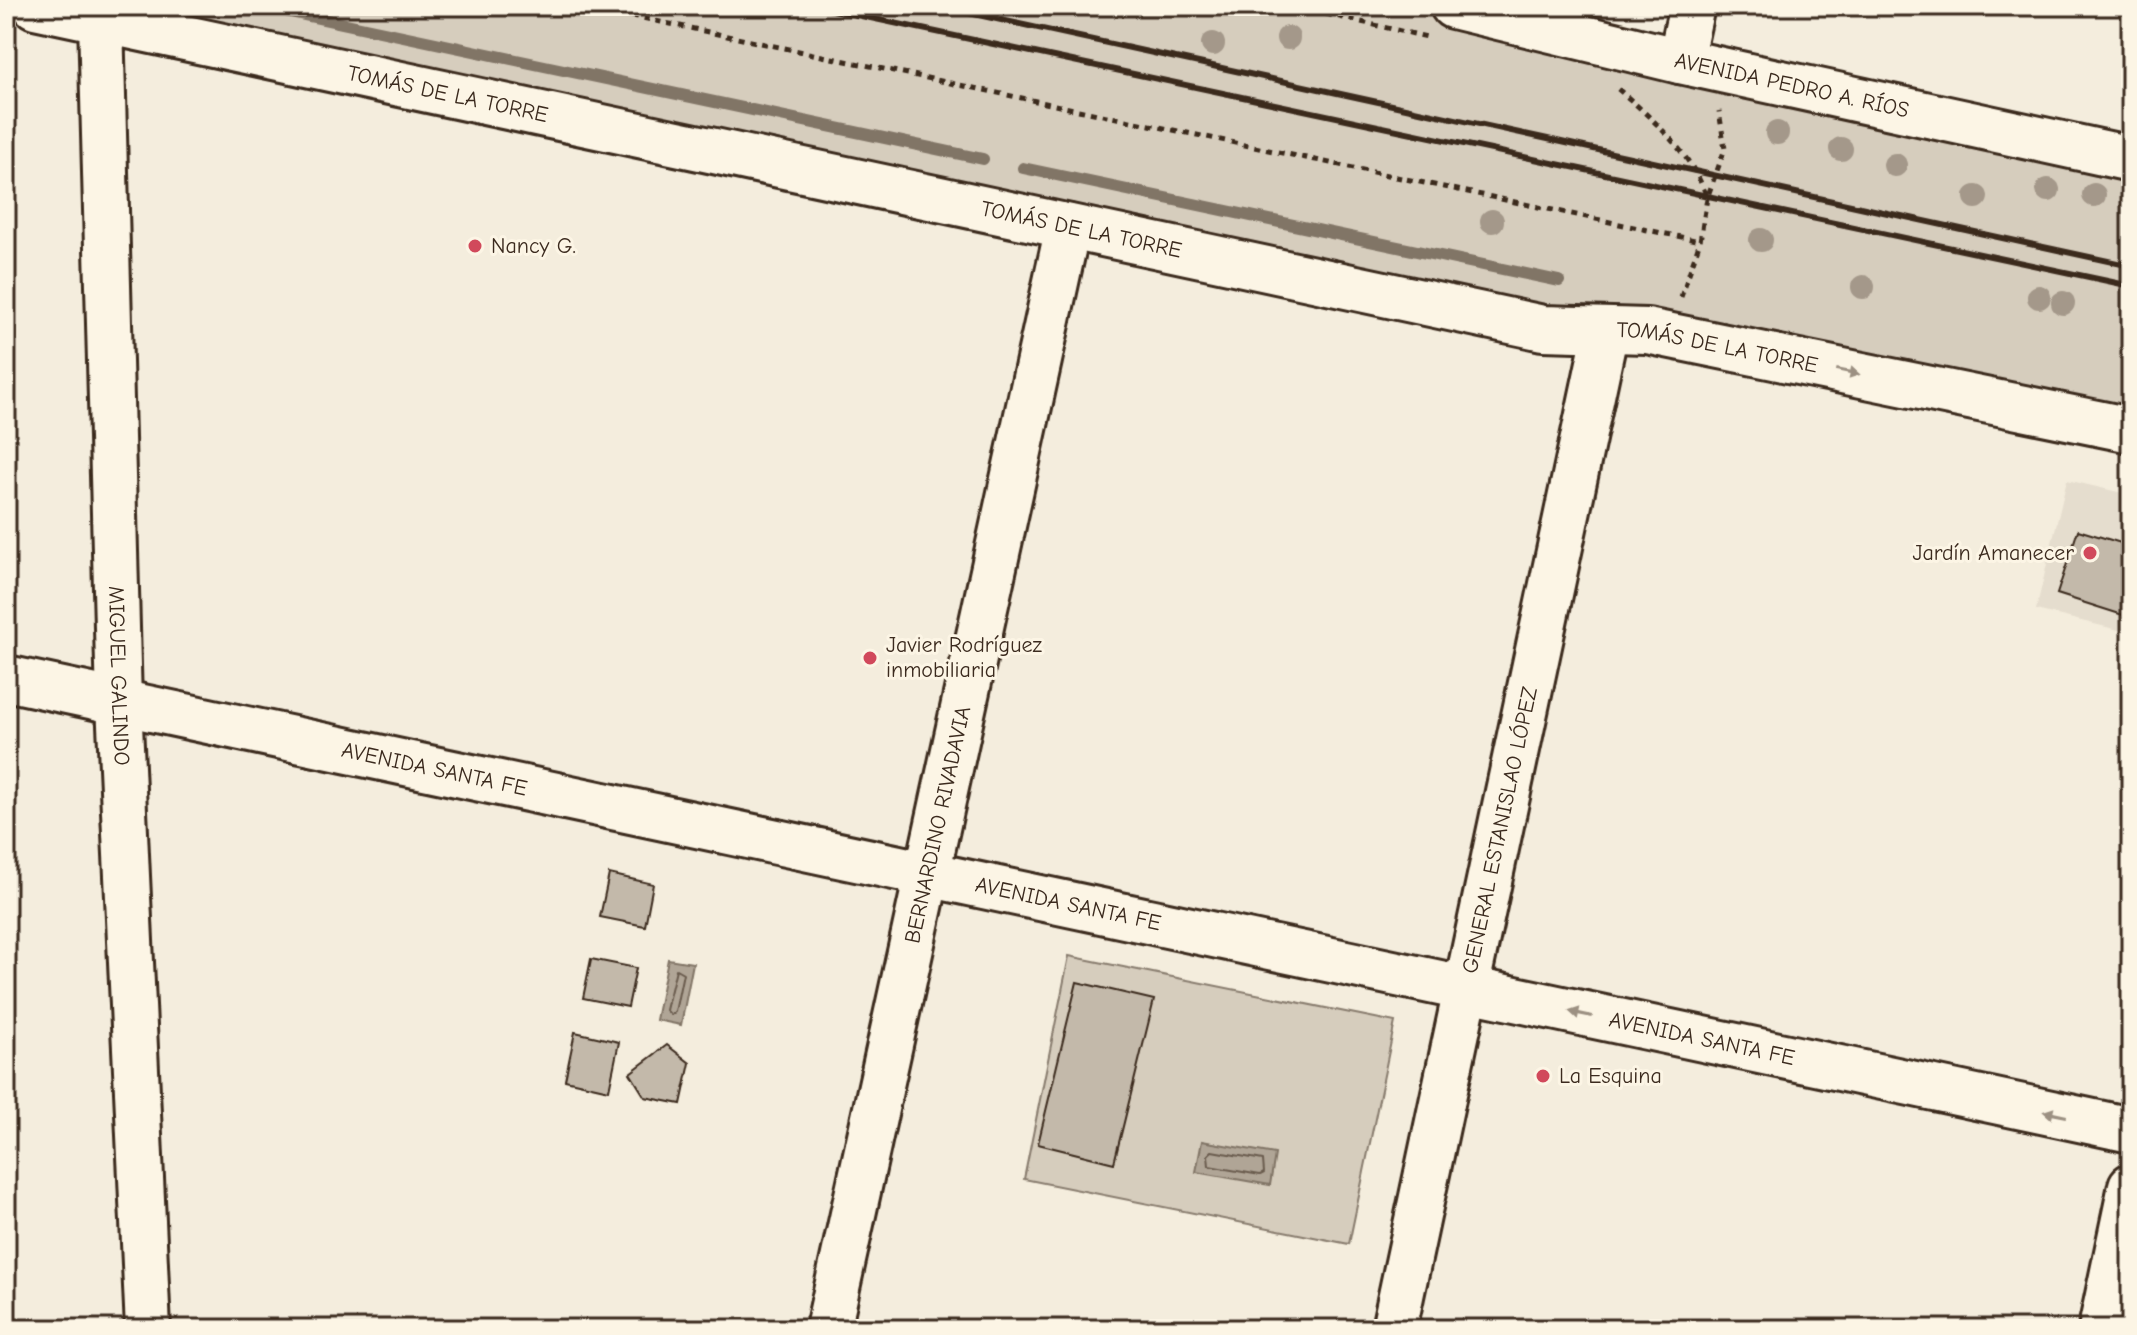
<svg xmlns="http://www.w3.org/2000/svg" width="2137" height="1335" viewBox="0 0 2137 1335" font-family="'Comic Neue',sans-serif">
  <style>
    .built { fill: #e5ddce }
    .green { fill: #d6cdbd; stroke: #887c6e; stroke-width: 2 }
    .water { fill: #b0a596; stroke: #817466; stroke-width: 2 }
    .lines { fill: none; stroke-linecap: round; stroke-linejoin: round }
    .shore { stroke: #6a5b4e; stroke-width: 2 }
    .stream { stroke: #817466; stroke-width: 12 }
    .building { fill: #c3b9aa; stroke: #3b2a1e; stroke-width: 2 }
    .minor-casing { stroke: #3b2a1e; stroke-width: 50 }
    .major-casing { stroke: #3b2a1e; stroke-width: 50 }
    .path { stroke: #3b2a1e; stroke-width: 5; stroke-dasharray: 6 6; stroke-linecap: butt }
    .minor { stroke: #fcf5e5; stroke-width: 44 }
    .major { stroke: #fcf5e5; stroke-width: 44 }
    .rail { stroke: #3b2a1e; stroke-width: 6 }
    .tree { fill: #a4988a }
    .oneway { fill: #9c9082 }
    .poi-dot { fill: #d1495b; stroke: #fcf5e5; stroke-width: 3 }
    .labels { text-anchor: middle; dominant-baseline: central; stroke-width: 6; stroke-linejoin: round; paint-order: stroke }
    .street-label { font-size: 22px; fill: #3b2a1e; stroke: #fcf5e5 }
    .poi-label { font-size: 22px; fill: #3b2a1e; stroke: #fcf5e5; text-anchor: start }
  </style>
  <rect width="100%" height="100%" fill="#f4eddd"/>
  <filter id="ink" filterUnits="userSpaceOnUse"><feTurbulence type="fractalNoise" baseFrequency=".0125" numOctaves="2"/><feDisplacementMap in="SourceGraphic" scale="16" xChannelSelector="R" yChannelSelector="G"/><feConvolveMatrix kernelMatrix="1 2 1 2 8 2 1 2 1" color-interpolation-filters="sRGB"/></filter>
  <g filter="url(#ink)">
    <polygon class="built" points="2067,480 2131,495 2131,633 2036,610"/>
    <g class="green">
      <polygon points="35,6 1453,6 2131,159 2131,430"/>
      <polygon points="1069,956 1395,1022 1349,1244 1024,1179"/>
    </g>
    <g class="water">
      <polygon points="668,959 693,963 681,1025 656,1020"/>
      <polygon points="1202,1141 1275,1154 1270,1185 1196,1172"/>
    </g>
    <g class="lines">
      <g class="shore">
        <polygon points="676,969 683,973 675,1012 671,1015 666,1010"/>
        <polygon points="1212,1151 1263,1160 1264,1173 1260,1175 1209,1166 1208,1155"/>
      </g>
      <g class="stream">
        <polyline points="285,11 983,159"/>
        <polyline points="1023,168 1559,281"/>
      </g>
    </g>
    <g class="building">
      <polygon points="2078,530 2131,546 2131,599 2126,616 2057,594"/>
      <polygon points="609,874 653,884 645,926 600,917"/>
      <polygon points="591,959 636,968 628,1007 583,998"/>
      <polygon points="1077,982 1154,1000 1114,1163 1038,1144"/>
      <polygon points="575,1032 619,1042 609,1090 565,1080"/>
      <polygon points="667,1045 690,1063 681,1104 645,1097 630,1073"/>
    </g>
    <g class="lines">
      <defs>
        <g id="minor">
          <path id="s1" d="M 35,6 L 1543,328 L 1647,331 L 2131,430"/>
          <path id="s2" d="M 101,20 L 119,703 L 148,1329"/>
          <polyline points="1680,61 1692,6"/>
          <path id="s3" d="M 6,678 L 2131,1130"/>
          <path id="s4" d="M 828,1329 L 1068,227"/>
          <path id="s5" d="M 1394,1329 L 1606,330"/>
          <polyline points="2101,1329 2131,1186"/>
        </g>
        <g id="major">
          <path id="s6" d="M 1453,6 L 1680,61 L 2131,159"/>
        </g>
      </defs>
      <use href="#minor" class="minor-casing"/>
      <use href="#major" class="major-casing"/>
      <g class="path">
        <polyline points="585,6 1700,241"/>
        <polyline points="1291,6 1427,37"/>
        <path d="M 1618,89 C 1653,119 1691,153 1707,197"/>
        <polyline points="1681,297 1700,241 1707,198 1725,149 1719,111"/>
      </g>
      <use href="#minor" class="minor"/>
      <use href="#major" class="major"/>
      <g class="rail">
        <polyline points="814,6 2131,286"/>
        <polyline points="937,6 2131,266"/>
      </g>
    </g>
    <g class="tree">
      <circle cx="1288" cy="38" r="12"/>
      <circle cx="1213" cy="44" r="12"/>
      <circle cx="1777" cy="133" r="12"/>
      <circle cx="1841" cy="149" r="12"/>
      <circle cx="1895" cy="165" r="12"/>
      <circle cx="2048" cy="190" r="12"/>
      <circle cx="2094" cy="195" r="12"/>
      <circle cx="1976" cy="197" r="12"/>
      <circle cx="1492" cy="221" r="12"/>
      <circle cx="1761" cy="240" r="12"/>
      <circle cx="1863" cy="287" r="12"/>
      <circle cx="2039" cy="297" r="12"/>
      <circle cx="2063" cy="303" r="12"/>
    </g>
    <defs><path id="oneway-solid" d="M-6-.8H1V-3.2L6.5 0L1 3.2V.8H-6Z" transform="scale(2)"/></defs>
    <g class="oneway">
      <use href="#oneway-solid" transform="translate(1848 372) rotate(12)"/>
      <use href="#oneway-solid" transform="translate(1581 1014) rotate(-168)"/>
      <use href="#oneway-solid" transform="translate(2055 1114) rotate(-168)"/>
    </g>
  </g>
  <g class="poi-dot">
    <circle cx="475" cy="246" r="8"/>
    <circle cx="2090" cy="553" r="8"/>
    <circle cx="870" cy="658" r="8"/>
    <circle cx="1543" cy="1076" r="8"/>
  </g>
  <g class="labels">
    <g class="street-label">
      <text stroke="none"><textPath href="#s6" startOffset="348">AVENIDA PEDRO A. RÍOS</textPath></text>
      <text stroke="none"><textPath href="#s1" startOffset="422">TOMÁS DE LA TORRE</textPath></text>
      <text stroke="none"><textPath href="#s1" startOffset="1070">TOMÁS DE LA TORRE</textPath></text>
      <text stroke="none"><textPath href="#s1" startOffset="1718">TOMÁS DE LA TORRE</textPath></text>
      <text stroke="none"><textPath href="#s2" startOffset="656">MIGUEL GALINDO</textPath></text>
      <text stroke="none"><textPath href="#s3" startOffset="438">AVENIDA SANTA FE</textPath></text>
      <text stroke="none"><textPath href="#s4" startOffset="516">BERNARDINO RIVADAVIA</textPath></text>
      <text stroke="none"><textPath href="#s5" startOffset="510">GENERAL ESTANISLAO LÓPEZ</textPath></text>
      <text stroke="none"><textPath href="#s3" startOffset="1086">AVENIDA SANTA FE</textPath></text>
      <text stroke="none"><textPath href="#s3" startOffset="1734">AVENIDA SANTA FE</textPath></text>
    </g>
    <g class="poi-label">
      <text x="491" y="246">Nancy G.</text>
      <text x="2074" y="553" text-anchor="end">Jardín Amanecer</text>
      <text x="886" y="645">Javier Rodríguez<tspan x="886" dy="25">inmobiliaria</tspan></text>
      <text x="1559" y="1076">La Esquina</text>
    </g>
  </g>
  <rect width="2137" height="1335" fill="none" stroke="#fcf5e5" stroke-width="32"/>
  <rect x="16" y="16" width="2105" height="1303" fill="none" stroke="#3b2a1e" stroke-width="3" filter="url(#ink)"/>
</svg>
